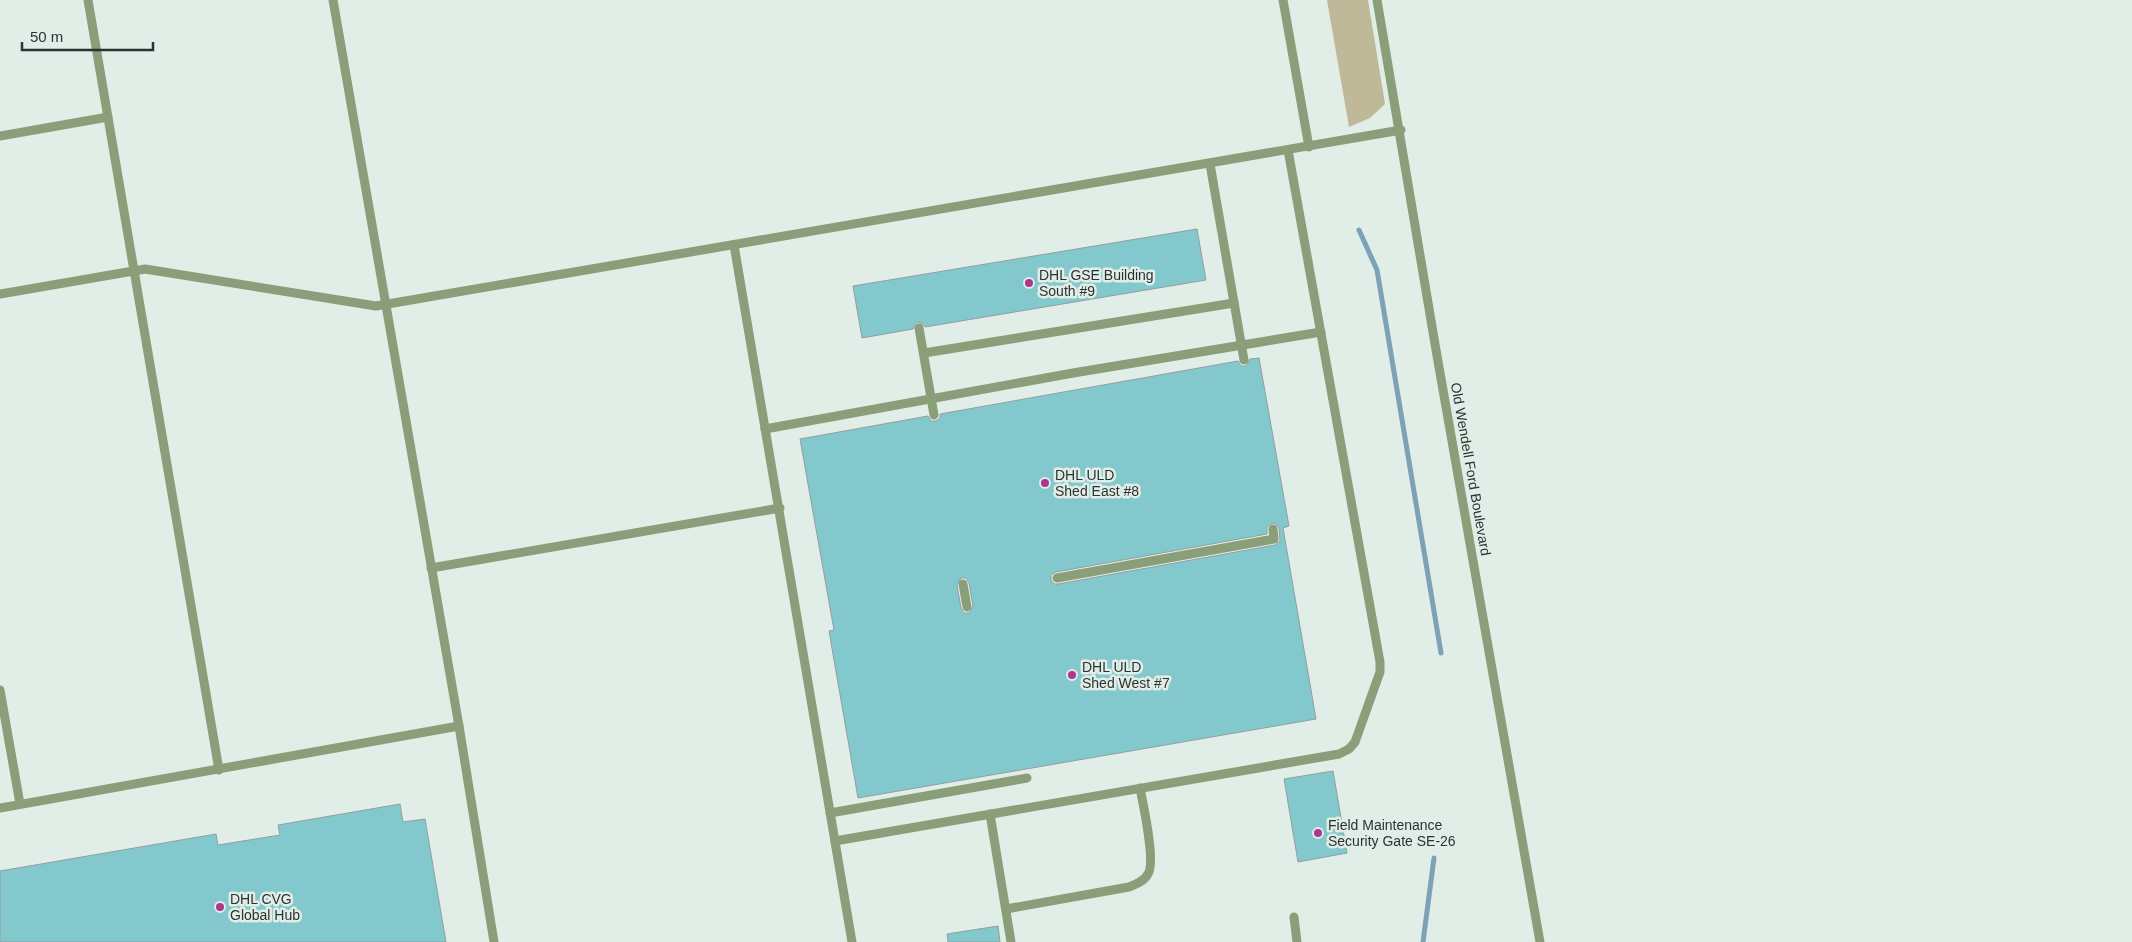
<svg xmlns="http://www.w3.org/2000/svg" width="2132" height="942" viewBox="0 0 2132 942" font-family="Arial,sans-serif">
  <style>
    .green { fill: #bfb899 }
    .lines { fill: none; stroke-linecap: round; stroke-linejoin: round }
    .stream { stroke: #7ba2b7; stroke-width: 5 }
    .building { fill: #82c8cc; stroke: #929f9f; fill-rule: evenodd }
    .service { stroke: #899e79; stroke-width: 9 }
    .poi-dot { fill: #aa3791; stroke: #e1ede7; stroke-width: 2 }
    .labels { text-anchor: middle; dominant-baseline: central; stroke-width: 5; stroke-linejoin: round; paint-order: stroke }
    .poi-label { font-size: 14px; fill: #2d3230; stroke: #e1ede7; text-anchor: start }
    .street-label { font-size: 14px; fill: #2d3230; stroke: #e1ede7 }
  </style>
  <rect width="100%" height="100%" fill="#e1ede7"/>
  <polygon class="green" points="1327,0 1368,0 1385,104 1370,118 1349,127"/>
  <g class="lines">
    <g class="stream">
      <polyline points="1359,230 1377,270 1441,653"/>
      <polyline points="1423,942 1434,858"/>
    </g>
  </g>
  <g class="building">
    <polygon points="1197,229 1206,280 925,327 923,324 918,322 915,324 913,329 862,338 853,286"/>
    <path d="M 1259,358 L 1289,526 L 1283,528 L 1316,719 L 858,798 L 829,631 L 834,630 L 800,439 L 928,416 L 931,421 L 936,421 L 940,418 L 940,414 L 1238,361 L 1241,366 L 1246,366 L 1250,359 ZM 1272,523 L 1276,524 L 1279,528 L 1280,541 L 1275,545 L 1058,584 L 1054,584 L 1051,580 L 1051,575 L 1056,572 L 1267,534 L 1267,527 ZM 961,578 L 966,578 L 969,583 L 973,606 L 969,613 L 964,613 L 961,608 L 957,585 Z"/>
    <polygon points="1333,771 1347,853 1298,862 1284,779"/>
    <polygon points="400,804 403,822 425,819 446,942 0,942 0,871 216,834 218,845 280,835 278,825"/>
    <polygon points="998,926 1000,942 948,942 947,934"/>
  </g>
  <g class="lines">
    <g class="service">
      <polyline points="88,0 219,770"/>
      <polyline points="333,0 459,726 494,942"/>
      <polyline points="1283,0 1309,147"/>
      <polyline points="1377,0 1436,350 1540,942"/>
      <polyline points="0,136 108,117"/>
      <polyline points="1210,164 1244,360"/>
      <polyline points="734,245 852,942"/>
      <polyline points="0,294 145,269 376,306 1401,130"/>
      <polyline points="919,328 934,415"/>
      <polyline points="924,353 1234,303"/>
      <polyline points="765,429 1073,373 1321,332"/>
      <polyline points="431,568 780,508"/>
      <polyline points="1057,578 1274,539 1273,529"/>
      <polyline points="963,584 967,607"/>
      <polyline points="0,690 20,804"/>
      <polyline points="0,808 459,726"/>
      <polyline points="830,813 1027,778"/>
      <polyline points="990,814 1011,942"/>
      <polyline points="835,841 1339,754 1349,749 1355,742 1380,672 1380,662 1288,150"/>
      <path d="M 1006,909 L 1129,887 C 1137,884 1144,881 1148,874 C 1156,862 1143,804 1140,788"/>
      <polyline points="1294,917 1297,942"/>
    </g>
  </g>
  <g class="poi-dot">
    <circle cx="1029" cy="283" r="5"/>
    <circle cx="1045" cy="483" r="5"/>
    <circle cx="1072" cy="675" r="5"/>
    <circle cx="1318" cy="833" r="5"/>
    <circle cx="220" cy="907" r="5"/>
  </g>
  <g class="labels">
    <g class="poi-label">
      <text x="1039" y="275">DHL GSE Building<tspan x="1039" dy="16">South #9</tspan></text>
      <text x="1055" y="475">DHL ULD<tspan x="1055" dy="16">Shed East #8</tspan></text>
      <text x="1082" y="667">DHL ULD<tspan x="1082" dy="16">Shed West #7</tspan></text>
      <text x="1328" y="825">Field Maintenance<tspan x="1328" dy="16">Security Gate SE-26</tspan></text>
      <text x="230" y="899">DHL CVG<tspan x="230" dy="16">Global Hub</tspan></text>
    </g>
    <g class="street-label">
      <text transform="translate(1471 469) rotate(80)">Old Wendell Ford Boulevard</text>
    </g>
  </g>
  <path d="M22 42v8h131v-8" fill="none" stroke="#2d3230" stroke-width="2.5"/>
  <text x="30" y="42" font-size="15" fill="#2d3230" stroke="#e1ede7" stroke-width="4" paint-order="stroke">50 m</text>
</svg>
